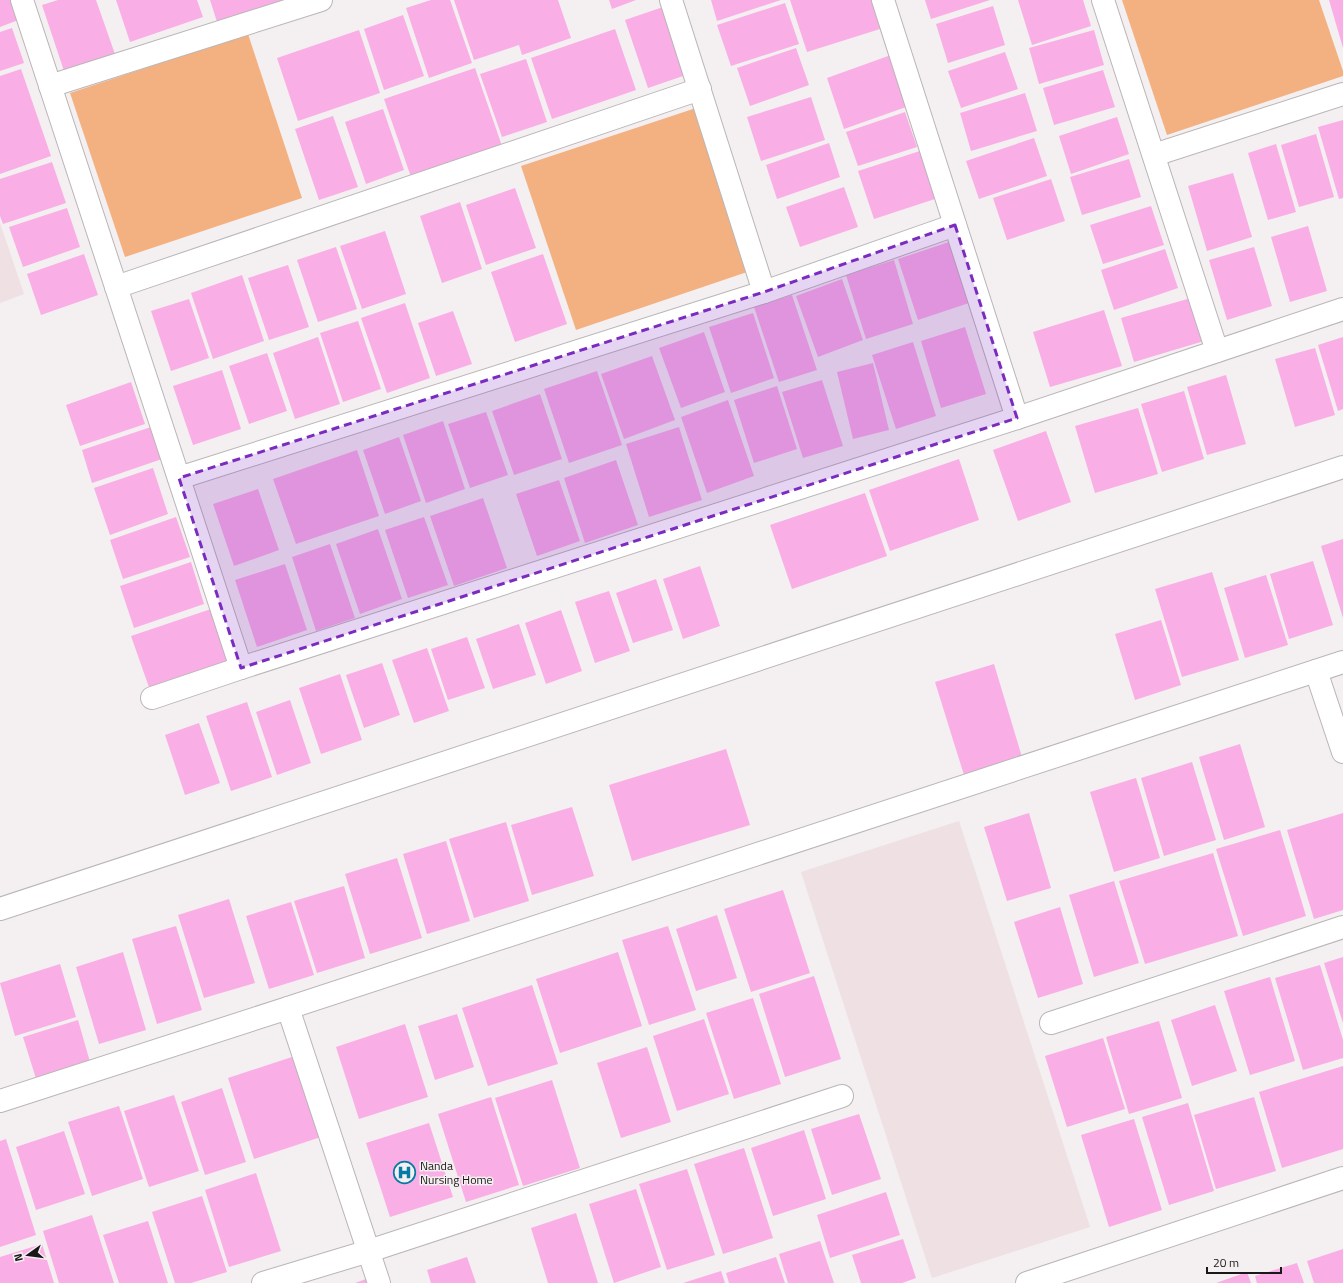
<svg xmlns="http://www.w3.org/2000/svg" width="1343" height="1283" viewBox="0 0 1343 1283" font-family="'Titillium Web',sans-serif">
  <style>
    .built { fill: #eee0e3 }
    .green { fill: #f3b181 }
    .building { fill: #faaee6 }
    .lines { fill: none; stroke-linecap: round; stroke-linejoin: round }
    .minor-casing { stroke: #bab6b7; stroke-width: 24 }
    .minor { stroke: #fff; stroke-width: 22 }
    .marked { fill: #7b2cbf; fill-opacity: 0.2; stroke: #7b2cbf; stroke-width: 3; stroke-dasharray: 8 5; stroke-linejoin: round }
    .labels { text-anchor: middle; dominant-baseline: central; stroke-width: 3; stroke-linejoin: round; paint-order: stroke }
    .poi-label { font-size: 12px; fill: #191717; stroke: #f4eff0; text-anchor: start }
  </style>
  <rect width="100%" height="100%" fill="#f4eff0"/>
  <g class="built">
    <polygon points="0,223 24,294 0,303"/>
    <polygon points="959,821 1090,1227 932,1278 801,872"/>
  </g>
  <g class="green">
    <polygon points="1122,0 1319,0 1343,71 1343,76 1167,135"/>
    <polygon points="248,34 302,198 125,257 70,93"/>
    <polygon points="699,107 753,270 576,330 521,166"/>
  </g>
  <g class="building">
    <polygon points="0,0 15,0 21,19 0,27"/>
    <polygon points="58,0 96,0 116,57 65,74 42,5"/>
    <polygon points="116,0 197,0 203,17 130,42"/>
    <polygon points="210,0 291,0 218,25"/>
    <polygon points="431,0 450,0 472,63 429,78 406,8"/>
    <polygon points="454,0 558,0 571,38 522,55 519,45 474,60"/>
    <polygon points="609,0 636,0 612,9"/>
    <polygon points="711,0 781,0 717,21"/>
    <polygon points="790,0 871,0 880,29 807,52"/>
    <polygon points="925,0 990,0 931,19"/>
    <polygon points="1018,0 1083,0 1091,26 1032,45"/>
    <polygon points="1329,0 1343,0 1343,48"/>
    <polygon points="785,3 799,44 731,66 717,25"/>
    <polygon points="993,6 1005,45 948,63 936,24"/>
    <polygon points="663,7 686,75 648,88 625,20"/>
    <polygon points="403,15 424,76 384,90 364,29"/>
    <polygon points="12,28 24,63 0,71 0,32"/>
    <polygon points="615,29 636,90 552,119 531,58"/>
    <polygon points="359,30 380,93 298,121 277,58"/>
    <polygon points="1094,30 1104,65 1039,84 1029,48"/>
    <polygon points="796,48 809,85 750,106 737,68"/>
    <polygon points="1005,52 1018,89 961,108 948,71"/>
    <polygon points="891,55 909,106 844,129 827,78"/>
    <polygon points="526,59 547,122 502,137 480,74"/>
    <polygon points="475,68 502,146 411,177 384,99"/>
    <polygon points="21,69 51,156 0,174 0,76"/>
    <polygon points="1103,70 1115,107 1054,125 1043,88"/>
    <polygon points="1025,93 1037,131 971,151 960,113"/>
    <polygon points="811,97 825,140 761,161 747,117"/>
    <polygon points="383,109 404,170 366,184 345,122"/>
    <polygon points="905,112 917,147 858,166 846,132"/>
    <polygon points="333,116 358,187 319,200 295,129"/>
    <polygon points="1117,117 1129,154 1071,174 1059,136"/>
    <polygon points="1343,120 1343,198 1339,199 1318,127"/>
    <polygon points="1316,134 1334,197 1299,207 1281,145"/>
    <polygon points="1034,138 1047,176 979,199 966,161"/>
    <polygon points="829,143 840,177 777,199 766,165"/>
    <polygon points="1276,144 1296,212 1268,220 1248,153"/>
    <polygon points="923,150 938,198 874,219 858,171"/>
    <polygon points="1129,159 1141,197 1082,215 1070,177"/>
    <polygon points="52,162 66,203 3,224 0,216 0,179"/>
    <polygon points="1233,173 1252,237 1207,251 1188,186"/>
    <polygon points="1051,179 1065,221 1007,240 993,198"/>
    <polygon points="844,187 858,227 800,247 786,207"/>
    <polygon points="515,188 536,248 486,265 466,205"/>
    <polygon points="460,202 482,269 442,283 420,216"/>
    <polygon points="1151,206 1164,245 1103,264 1090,225"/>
    <polygon points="67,208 80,247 23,267 9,227"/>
    <polygon points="1308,226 1327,291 1290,302 1271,237"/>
    <polygon points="385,231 406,294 362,309 340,246"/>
    <polygon points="949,242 969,303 918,320 898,259"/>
    <polygon points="336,247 357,309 318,322 297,260"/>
    <polygon points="1254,247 1272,306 1227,320 1209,260"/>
    <polygon points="1165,249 1178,288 1114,310 1101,270"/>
    <polygon points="84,254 98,295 41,315 27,274"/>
    <polygon points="543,254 567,324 515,342 491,272"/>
    <polygon points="894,260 913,324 866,339 846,275"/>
    <polygon points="288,265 309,327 269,340 248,278"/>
    <polygon points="242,275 264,341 213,359 191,293"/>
    <polygon points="842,279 863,340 818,357 796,296"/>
    <polygon points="792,295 817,370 779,382 754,307"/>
    <polygon points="1191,298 1204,341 1134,362 1121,318"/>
    <polygon points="189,299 209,358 171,371 151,311"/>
    <polygon points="405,303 430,378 387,393 361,318"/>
    <polygon points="1104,310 1122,366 1050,387 1033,332"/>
    <polygon points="453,311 472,364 436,376 418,323"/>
    <polygon points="753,313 774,378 731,393 709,327"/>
    <polygon points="358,321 381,389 343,402 320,333"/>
    <polygon points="965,327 986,394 941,408 921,341"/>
    <polygon points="704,332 725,392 681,408 659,348"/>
    <polygon points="318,337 340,404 295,419 273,353"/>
    <polygon points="1343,337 1343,409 1338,411 1318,345"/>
    <polygon points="913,342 936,416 896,429 872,355"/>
    <polygon points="1315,348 1335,415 1295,427 1275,359"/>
    <polygon points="267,353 287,411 249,424 229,366"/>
    <polygon points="652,356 675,420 624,439 601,374"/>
    <polygon points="873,363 889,430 853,439 837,372"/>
    <polygon points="222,370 241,429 193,445 173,386"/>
    <polygon points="597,371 622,445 569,463 544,389"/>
    <polygon points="1226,375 1246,444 1207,455 1187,387"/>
    <polygon points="822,380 843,446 803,458 782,392"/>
    <polygon points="131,382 145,424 80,446 66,405"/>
    <polygon points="777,386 797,449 754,463 734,400"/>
    <polygon points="1184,391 1204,459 1162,472 1141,404"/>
    <polygon points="540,394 562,459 514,475 492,411"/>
    <polygon points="728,400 754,476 707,493 681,417"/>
    <polygon points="1138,408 1158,474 1095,493 1075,426"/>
    <polygon points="486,412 508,475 470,488 448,424"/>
    <polygon points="443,421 465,489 426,503 403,435"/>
    <polygon points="151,427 162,459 92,483 82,450"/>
    <polygon points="679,427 702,500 649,517 626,444"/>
    <polygon points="1046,431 1071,502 1018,521 993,450"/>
    <polygon points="399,437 421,501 385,514 363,450"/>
    <polygon points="357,450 379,516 296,544 273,479"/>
    <polygon points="959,459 979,520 890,551 869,490"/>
    <polygon points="616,460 638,525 585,543 564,478"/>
    <polygon points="153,468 168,514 110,535 94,488"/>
    <polygon points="559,480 580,541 537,556 516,494"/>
    <polygon points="258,489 279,550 234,566 213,504"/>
    <polygon points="865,493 887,556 792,589 770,525"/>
    <polygon points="483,498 507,568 454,586 430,516"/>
    <polygon points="176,517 190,557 123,579 110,540"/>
    <polygon points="424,517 448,585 408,598 385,530"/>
    <polygon points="378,529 402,599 360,614 336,544"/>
    <polygon points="1343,539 1343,618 1321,546"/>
    <polygon points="330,544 355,618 316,631 292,557"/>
    <polygon points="1313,561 1333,625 1289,639 1270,574"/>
    <polygon points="191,562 204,604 134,628 120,586"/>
    <polygon points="285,564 307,630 257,647 235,580"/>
    <polygon points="700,566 720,626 683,639 663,579"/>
    <polygon points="1212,572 1239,660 1182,677 1155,589"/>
    <polygon points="1266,575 1288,645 1245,658 1224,588"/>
    <polygon points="656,579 673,630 633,643 616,593"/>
    <polygon points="609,591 630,651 595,663 575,602"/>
    <polygon points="214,608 234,665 151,693 131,636"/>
    <polygon points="561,610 582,671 546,684 525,623"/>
    <polygon points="1161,620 1181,685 1135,700 1115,634"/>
    <polygon points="519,624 536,675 493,689 476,639"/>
    <polygon points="467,637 485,688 448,700 431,649"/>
    <polygon points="427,648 449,711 414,723 392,660"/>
    <polygon points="382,663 400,715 364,728 346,675"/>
    <polygon points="994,664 1022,757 964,775 935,682"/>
    <polygon points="340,674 362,740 321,754 299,688"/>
    <polygon points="290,700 311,763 277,775 256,712"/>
    <polygon points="247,702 272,777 231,791 206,716"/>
    <polygon points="199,723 220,783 185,795 165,735"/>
    <polygon points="1240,744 1265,827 1224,840 1199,757"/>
    <polygon points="726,749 750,825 632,861 609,785"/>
    <polygon points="1192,762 1216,840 1164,856 1141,778"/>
    <polygon points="1136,778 1160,858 1114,872 1090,792"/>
    <polygon points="572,807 594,876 532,895 511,825"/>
    <polygon points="1029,813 1051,888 1007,901 984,827"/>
    <polygon points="1343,813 1343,910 1314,919 1287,830"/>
    <polygon points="506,822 529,901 474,918 449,839"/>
    <polygon points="1280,830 1306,916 1243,936 1216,849"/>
    <polygon points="446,841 470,921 427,934 403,854"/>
    <polygon points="1213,853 1238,936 1145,964 1119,881"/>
    <polygon points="397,858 422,938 370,954 345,874"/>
    <polygon points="1114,881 1139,963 1094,977 1069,895"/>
    <polygon points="344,886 365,958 317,973 294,901"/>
    <polygon points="783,890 810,973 751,992 724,909"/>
    <polygon points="229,899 255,983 204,998 178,915"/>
    <polygon points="291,902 314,975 269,989 246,916"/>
    <polygon points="1060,907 1083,984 1038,998 1014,922"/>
    <polygon points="717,915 737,978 696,991 676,929"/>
    <polygon points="176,926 202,1010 157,1024 132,939"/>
    <polygon points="668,926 696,1010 649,1025 622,940"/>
    <polygon points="123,952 146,1030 99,1044 76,967"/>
    <polygon points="618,952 642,1026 560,1053 536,979"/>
    <polygon points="1343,957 1343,1023 1324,963"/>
    <polygon points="60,964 76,1017 15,1036 0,983"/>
    <polygon points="1320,965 1343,1040 1343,1058 1303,1070 1275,978"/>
    <polygon points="814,976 841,1059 785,1077 759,994"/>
    <polygon points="1270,977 1295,1061 1250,1075 1224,991"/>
    <polygon points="532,985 558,1064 488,1086 462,1008"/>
    <polygon points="753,998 781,1084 734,1099 706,1013"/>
    <polygon points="1215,1005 1237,1071 1192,1086 1171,1020"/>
    <polygon points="457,1014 474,1067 435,1080 418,1026"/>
    <polygon points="704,1019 729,1094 677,1111 653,1036"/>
    <polygon points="78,1020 92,1069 38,1085 23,1037"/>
    <polygon points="1159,1021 1182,1098 1129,1114 1106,1037"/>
    <polygon points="405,1024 428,1097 359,1119 336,1047"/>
    <polygon points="1103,1038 1125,1109 1067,1127 1045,1056"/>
    <polygon points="647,1047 671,1122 621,1138 597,1063"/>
    <polygon points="295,1056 321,1137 254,1159 228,1078"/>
    <polygon points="1343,1066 1343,1149 1282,1168 1259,1092"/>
    <polygon points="552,1080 580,1168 523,1186 495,1098"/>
    <polygon points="222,1088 246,1162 205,1175 181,1102"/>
    <polygon points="174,1095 199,1171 149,1187 124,1111"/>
    <polygon points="491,1097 519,1185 466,1202 438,1114"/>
    <polygon points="1254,1097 1276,1171 1216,1189 1194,1115"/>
    <polygon points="1188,1103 1214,1191 1169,1205 1142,1117"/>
    <polygon points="119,1106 143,1179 92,1196 68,1122"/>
    <polygon points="859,1114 881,1179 832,1195 811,1129"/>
    <polygon points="1134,1119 1162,1210 1109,1227 1081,1135"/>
    <polygon points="429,1123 453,1197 390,1217 366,1143"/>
    <polygon points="804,1130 826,1199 773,1216 751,1148"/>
    <polygon points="64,1131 85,1194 36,1210 16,1147"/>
    <polygon points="6,1139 36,1235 0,1247 0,1141"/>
    <polygon points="744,1148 773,1238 723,1254 694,1164"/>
    <polygon points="687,1169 715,1255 667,1270 639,1184"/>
    <polygon points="256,1173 281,1251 229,1267 205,1190"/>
    <polygon points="636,1189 661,1267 614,1283 589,1204"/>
    <polygon points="886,1192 900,1235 830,1258 817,1215"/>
    <polygon points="202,1196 227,1272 191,1283 175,1283 152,1212"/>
    <polygon points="576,1213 598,1283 548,1283 531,1228"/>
    <polygon points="92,1215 114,1283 59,1283 43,1231"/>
    <polygon points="148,1221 168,1283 119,1283 103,1235"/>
    <polygon points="903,1239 916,1278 902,1283 861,1283 852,1255"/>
    <polygon points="820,1241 834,1283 788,1283 779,1254"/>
    <polygon points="42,1244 54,1283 0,1283 0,1257"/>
    <polygon points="1343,1249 1343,1283 1314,1283 1307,1261"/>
    <polygon points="467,1257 476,1283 431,1283 427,1270"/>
    <polygon points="776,1257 785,1283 729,1283 726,1273"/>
    <polygon points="1297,1263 1304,1283 1257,1283 1255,1276"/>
    <polygon points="721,1271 725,1283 683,1283"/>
    <polygon points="1247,1272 1251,1283 1216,1283"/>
    <polygon points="366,1279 368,1283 355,1283"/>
  </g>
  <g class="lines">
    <defs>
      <g id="minor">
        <polyline points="22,0 241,668"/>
        <polyline points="671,0 764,292"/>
        <polyline points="883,0 1017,418"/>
        <polyline points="1103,0 1217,351"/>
        <polyline points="50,86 321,0"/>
        <polyline points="1154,155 1343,94"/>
        <polyline points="116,287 700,89"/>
        <polyline points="179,478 764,292 955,225"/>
        <polyline points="1316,671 1343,752"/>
        <polyline points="152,698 241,668 1017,418 1343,309"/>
        <polyline points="0,909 1343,467"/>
        <polyline points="288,1008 379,1283"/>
        <polyline points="1051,1023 1343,927"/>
        <polyline points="0,1101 288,1008 1343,662"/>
        <polyline points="263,1283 369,1251 842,1096"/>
        <polyline points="1027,1283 1343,1178"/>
      </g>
    </defs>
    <use href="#minor" class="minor-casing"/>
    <use href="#minor" class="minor"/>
  </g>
  <path class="marked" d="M 955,225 L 1017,418 L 241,668 L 179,478 L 764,292 Z"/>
  <defs>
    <symbol id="hospital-ring" viewBox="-11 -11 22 22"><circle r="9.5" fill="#f4eff0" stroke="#047ba3" stroke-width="1.5"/><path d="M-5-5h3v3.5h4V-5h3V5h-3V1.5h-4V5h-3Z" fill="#047ba3"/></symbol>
  </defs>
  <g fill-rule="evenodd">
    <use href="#hospital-ring" x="392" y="1160" width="25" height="25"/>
  </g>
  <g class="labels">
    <g class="poi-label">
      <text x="420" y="1165">Nanda<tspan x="420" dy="14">Nursing Home</tspan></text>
    </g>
  </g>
  <g transform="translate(28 1255) rotate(256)" stroke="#f4eff0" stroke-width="3" paint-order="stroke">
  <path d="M0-3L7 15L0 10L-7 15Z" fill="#191717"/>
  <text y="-6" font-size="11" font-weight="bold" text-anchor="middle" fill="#191717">N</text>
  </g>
  <path d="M1207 1267v6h74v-6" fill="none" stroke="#191717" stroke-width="2"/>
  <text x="1213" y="1267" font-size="12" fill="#191717" stroke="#f4eff0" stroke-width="3" paint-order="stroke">20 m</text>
</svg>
